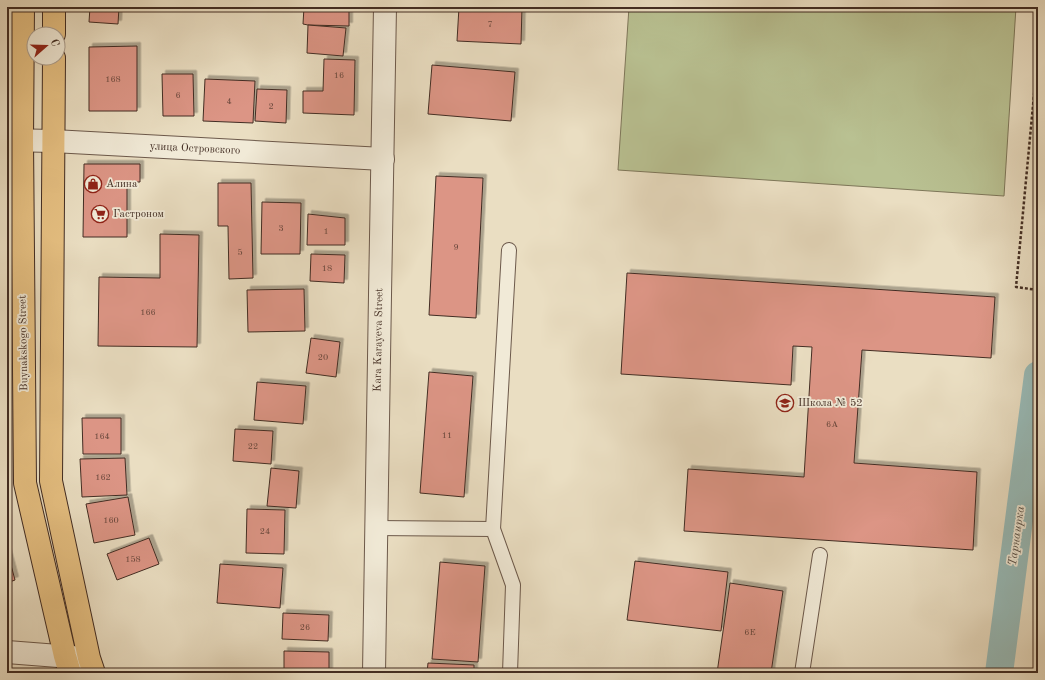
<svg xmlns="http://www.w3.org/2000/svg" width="1045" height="680" viewBox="0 0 1045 680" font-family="'Old Standard TT',serif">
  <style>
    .green { fill: #b9c192; stroke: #7e775a }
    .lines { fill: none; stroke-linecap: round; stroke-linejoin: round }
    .canal { stroke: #98bbb8; stroke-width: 28 }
    .building { fill: #dc9585; stroke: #422d23; filter: url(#shadow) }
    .lane-casing { stroke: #6c594b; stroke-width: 16 }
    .street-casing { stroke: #6c594b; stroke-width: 24 }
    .primary-casing { stroke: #422d23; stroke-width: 24 }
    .path { stroke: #422d23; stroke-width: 2.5; stroke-dasharray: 3 2; stroke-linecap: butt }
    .lane { stroke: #f1ead7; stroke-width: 14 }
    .street { stroke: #f1ead7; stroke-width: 22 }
    .primary { stroke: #e5bf81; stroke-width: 22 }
    .labels { text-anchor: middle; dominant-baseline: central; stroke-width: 3.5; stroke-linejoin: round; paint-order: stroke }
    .number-label { font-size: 9px; fill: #68473c }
    .street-label { font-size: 11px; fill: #422d23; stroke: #f1ead7 }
    .poi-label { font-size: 11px; fill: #422d23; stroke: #f1ead7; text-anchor: start }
    .water-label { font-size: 12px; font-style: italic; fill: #585048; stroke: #f1ead7 }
  </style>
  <defs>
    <filter id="shadow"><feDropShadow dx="3.5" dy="-3.5" stdDeviation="0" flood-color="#0004"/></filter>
  </defs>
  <rect width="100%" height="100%" fill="#eadec2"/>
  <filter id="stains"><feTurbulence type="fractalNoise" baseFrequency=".005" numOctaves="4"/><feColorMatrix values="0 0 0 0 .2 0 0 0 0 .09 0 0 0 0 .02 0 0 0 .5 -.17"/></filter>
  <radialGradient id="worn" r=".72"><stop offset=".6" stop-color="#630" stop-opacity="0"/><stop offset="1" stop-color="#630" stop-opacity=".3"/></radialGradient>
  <polygon class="green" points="629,7 1016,7 1004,196 618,170"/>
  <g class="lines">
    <polyline class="canal" points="999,673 1038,375"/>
  </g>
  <g class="building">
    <polygon points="90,7 119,7 118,24 89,22"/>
    <polygon points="304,7 349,7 349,26 308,25 303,24"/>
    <polygon points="459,7 522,7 521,44 457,41"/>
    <polygon points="308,25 346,28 343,56 307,53"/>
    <polygon points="137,46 137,111 89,111 89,47"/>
    <polygon points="324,59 355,60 354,115 303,113 303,91 323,91"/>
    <polygon points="432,65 515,72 511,121 428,114"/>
    <polygon points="162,74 193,74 194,116 163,116"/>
    <polygon points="205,79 255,81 253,123 203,121"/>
    <polygon points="257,89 287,90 286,123 255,121"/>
    <polygon points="84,164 140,164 140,182 127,182 127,237 83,237"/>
    <polygon points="436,176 483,178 476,318 429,315"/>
    <polygon points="218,183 251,183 253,278 229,279 228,226 218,226"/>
    <polygon points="262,202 301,203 300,254 261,254"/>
    <polygon points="308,214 345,218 345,245 307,245"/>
    <polygon points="160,234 199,235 197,347 98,346 99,277 160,278"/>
    <polygon points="311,254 345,255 344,283 310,281"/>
    <polygon points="627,273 995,297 991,358 862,350 854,463 977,472 973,550 684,531 688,469 804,477 812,347 793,346 791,385 621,374"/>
    <polygon points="304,289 305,331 248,332 247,290"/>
    <polygon points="311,338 340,342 336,377 306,373"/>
    <polygon points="429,372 473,376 464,497 420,493"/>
    <polygon points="257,382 306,386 303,424 254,420"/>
    <polygon points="82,418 121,418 121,454 83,454"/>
    <polygon points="235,429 273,431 271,464 233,461"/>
    <polygon points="125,458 127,495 82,497 80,459"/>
    <polygon points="271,468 299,471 296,508 267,506"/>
    <polygon points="128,497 135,535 94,543 86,504"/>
    <polygon points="247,509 285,510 284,554 246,553"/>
    <polygon points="149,538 159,564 117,580 107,554"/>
    <polygon points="7,550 15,580 7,583"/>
    <polygon points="635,561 728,572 721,631 627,620"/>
    <polygon points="440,562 485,566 478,662 432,659"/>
    <polygon points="220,564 283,568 280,608 217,603"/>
    <polygon points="730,583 783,591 771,673 717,673"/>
    <polygon points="283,613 329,615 328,641 282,639"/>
    <polygon points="284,651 329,652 329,673 284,673"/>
    <polygon points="428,663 474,665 474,673 427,673"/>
  </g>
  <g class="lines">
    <defs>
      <g id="lane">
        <polyline points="375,528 493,529 513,585 510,673"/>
        <polyline points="493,529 509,250"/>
        <polyline points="802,673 820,555"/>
      </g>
      <g id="street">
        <polyline points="7,140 53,141 383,159"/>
        <polyline points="7,652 84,658"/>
        <path d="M 374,673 C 376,451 382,229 385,7"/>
      </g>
      <g id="primary">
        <polyline points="23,7 22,140 25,483 65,656 70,673"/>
        <polyline points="54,34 54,7"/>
        <polyline points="54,58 51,481 89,658 94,673"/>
      </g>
    </defs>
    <use href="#lane" class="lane-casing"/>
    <use href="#street" class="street-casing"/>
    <use href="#primary" class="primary-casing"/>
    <polyline class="path" points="1038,52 1016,287 1038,290"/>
    <use href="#lane" class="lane"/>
    <use href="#street" class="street"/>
    <use href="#primary" class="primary"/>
  </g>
  <defs>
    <symbol id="shop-ring" viewBox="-11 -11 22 22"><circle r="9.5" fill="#f1ead7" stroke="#8f2418" stroke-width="1.5"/><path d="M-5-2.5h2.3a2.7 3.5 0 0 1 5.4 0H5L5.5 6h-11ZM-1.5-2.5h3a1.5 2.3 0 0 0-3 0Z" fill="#8f2418"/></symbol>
    <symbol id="supermarket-ring" viewBox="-11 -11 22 22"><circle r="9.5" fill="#f1ead7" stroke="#8f2418" stroke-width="1.5"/><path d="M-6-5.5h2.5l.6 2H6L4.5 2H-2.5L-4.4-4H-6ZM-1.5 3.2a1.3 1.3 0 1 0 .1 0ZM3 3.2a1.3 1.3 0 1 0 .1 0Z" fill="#8f2418"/></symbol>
    <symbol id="school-ring" viewBox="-11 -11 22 22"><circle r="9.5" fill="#f1ead7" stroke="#8f2418" stroke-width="1.5"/><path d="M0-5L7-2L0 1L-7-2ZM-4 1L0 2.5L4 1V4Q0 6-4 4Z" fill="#8f2418"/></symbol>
  </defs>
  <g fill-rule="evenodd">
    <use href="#shop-ring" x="83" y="174" width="20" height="20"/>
    <use href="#supermarket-ring" x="90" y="204" width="20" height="20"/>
    <use href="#school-ring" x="775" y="393" width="20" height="20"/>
  </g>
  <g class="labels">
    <g class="number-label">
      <text x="490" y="24">7</text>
      <text x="339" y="75">16</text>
      <text x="113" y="79">168</text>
      <text x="178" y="95">6</text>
      <text x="229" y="101">4</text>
      <text x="271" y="106">2</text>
      <text x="281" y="228">3</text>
      <text x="326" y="231">1</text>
      <text x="456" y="247">9</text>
      <text x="240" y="252">5</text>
      <text x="327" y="268">18</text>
      <text x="148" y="312">166</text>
      <text x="323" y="357">20</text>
      <text x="832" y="424">6А</text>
      <text x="447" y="435">11</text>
      <text x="102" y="436">164</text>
      <text x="253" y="446">22</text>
      <text x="103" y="477">162</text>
      <text x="111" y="520">160</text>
      <text x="265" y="531">24</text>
      <text x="133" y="559">158</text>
      <text x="305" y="627">26</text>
      <text x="750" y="632">6Е</text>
    </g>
    <g class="street-label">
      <text transform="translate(195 149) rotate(3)">улица Островского</text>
      <text transform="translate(379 340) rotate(-89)">Kara Karayeva Street</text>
      <text transform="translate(24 343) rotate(-91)">Buynakskogo Street</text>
    </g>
    <g class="poi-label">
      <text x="106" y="184">Алина</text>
      <text x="113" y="214">Гастроном</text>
      <text x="798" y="403">Школа № 52</text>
    </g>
    <g class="water-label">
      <text transform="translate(1017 536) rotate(-82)">Тарнаирка</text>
    </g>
  </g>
  <rect width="1045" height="680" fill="none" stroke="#eadec2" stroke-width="24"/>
  <rect x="8" y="8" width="1029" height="664" fill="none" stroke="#422d23" stroke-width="2"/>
  <rect x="12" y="12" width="1021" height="656" fill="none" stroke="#422d23"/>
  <g transform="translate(46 46) rotate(70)"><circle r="19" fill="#f1ead7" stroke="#ab9e8f"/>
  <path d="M0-3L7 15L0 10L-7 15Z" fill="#8f2418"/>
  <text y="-6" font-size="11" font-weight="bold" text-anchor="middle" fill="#422d23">С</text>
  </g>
  <rect width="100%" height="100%" filter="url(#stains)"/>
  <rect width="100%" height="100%" fill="url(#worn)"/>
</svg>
